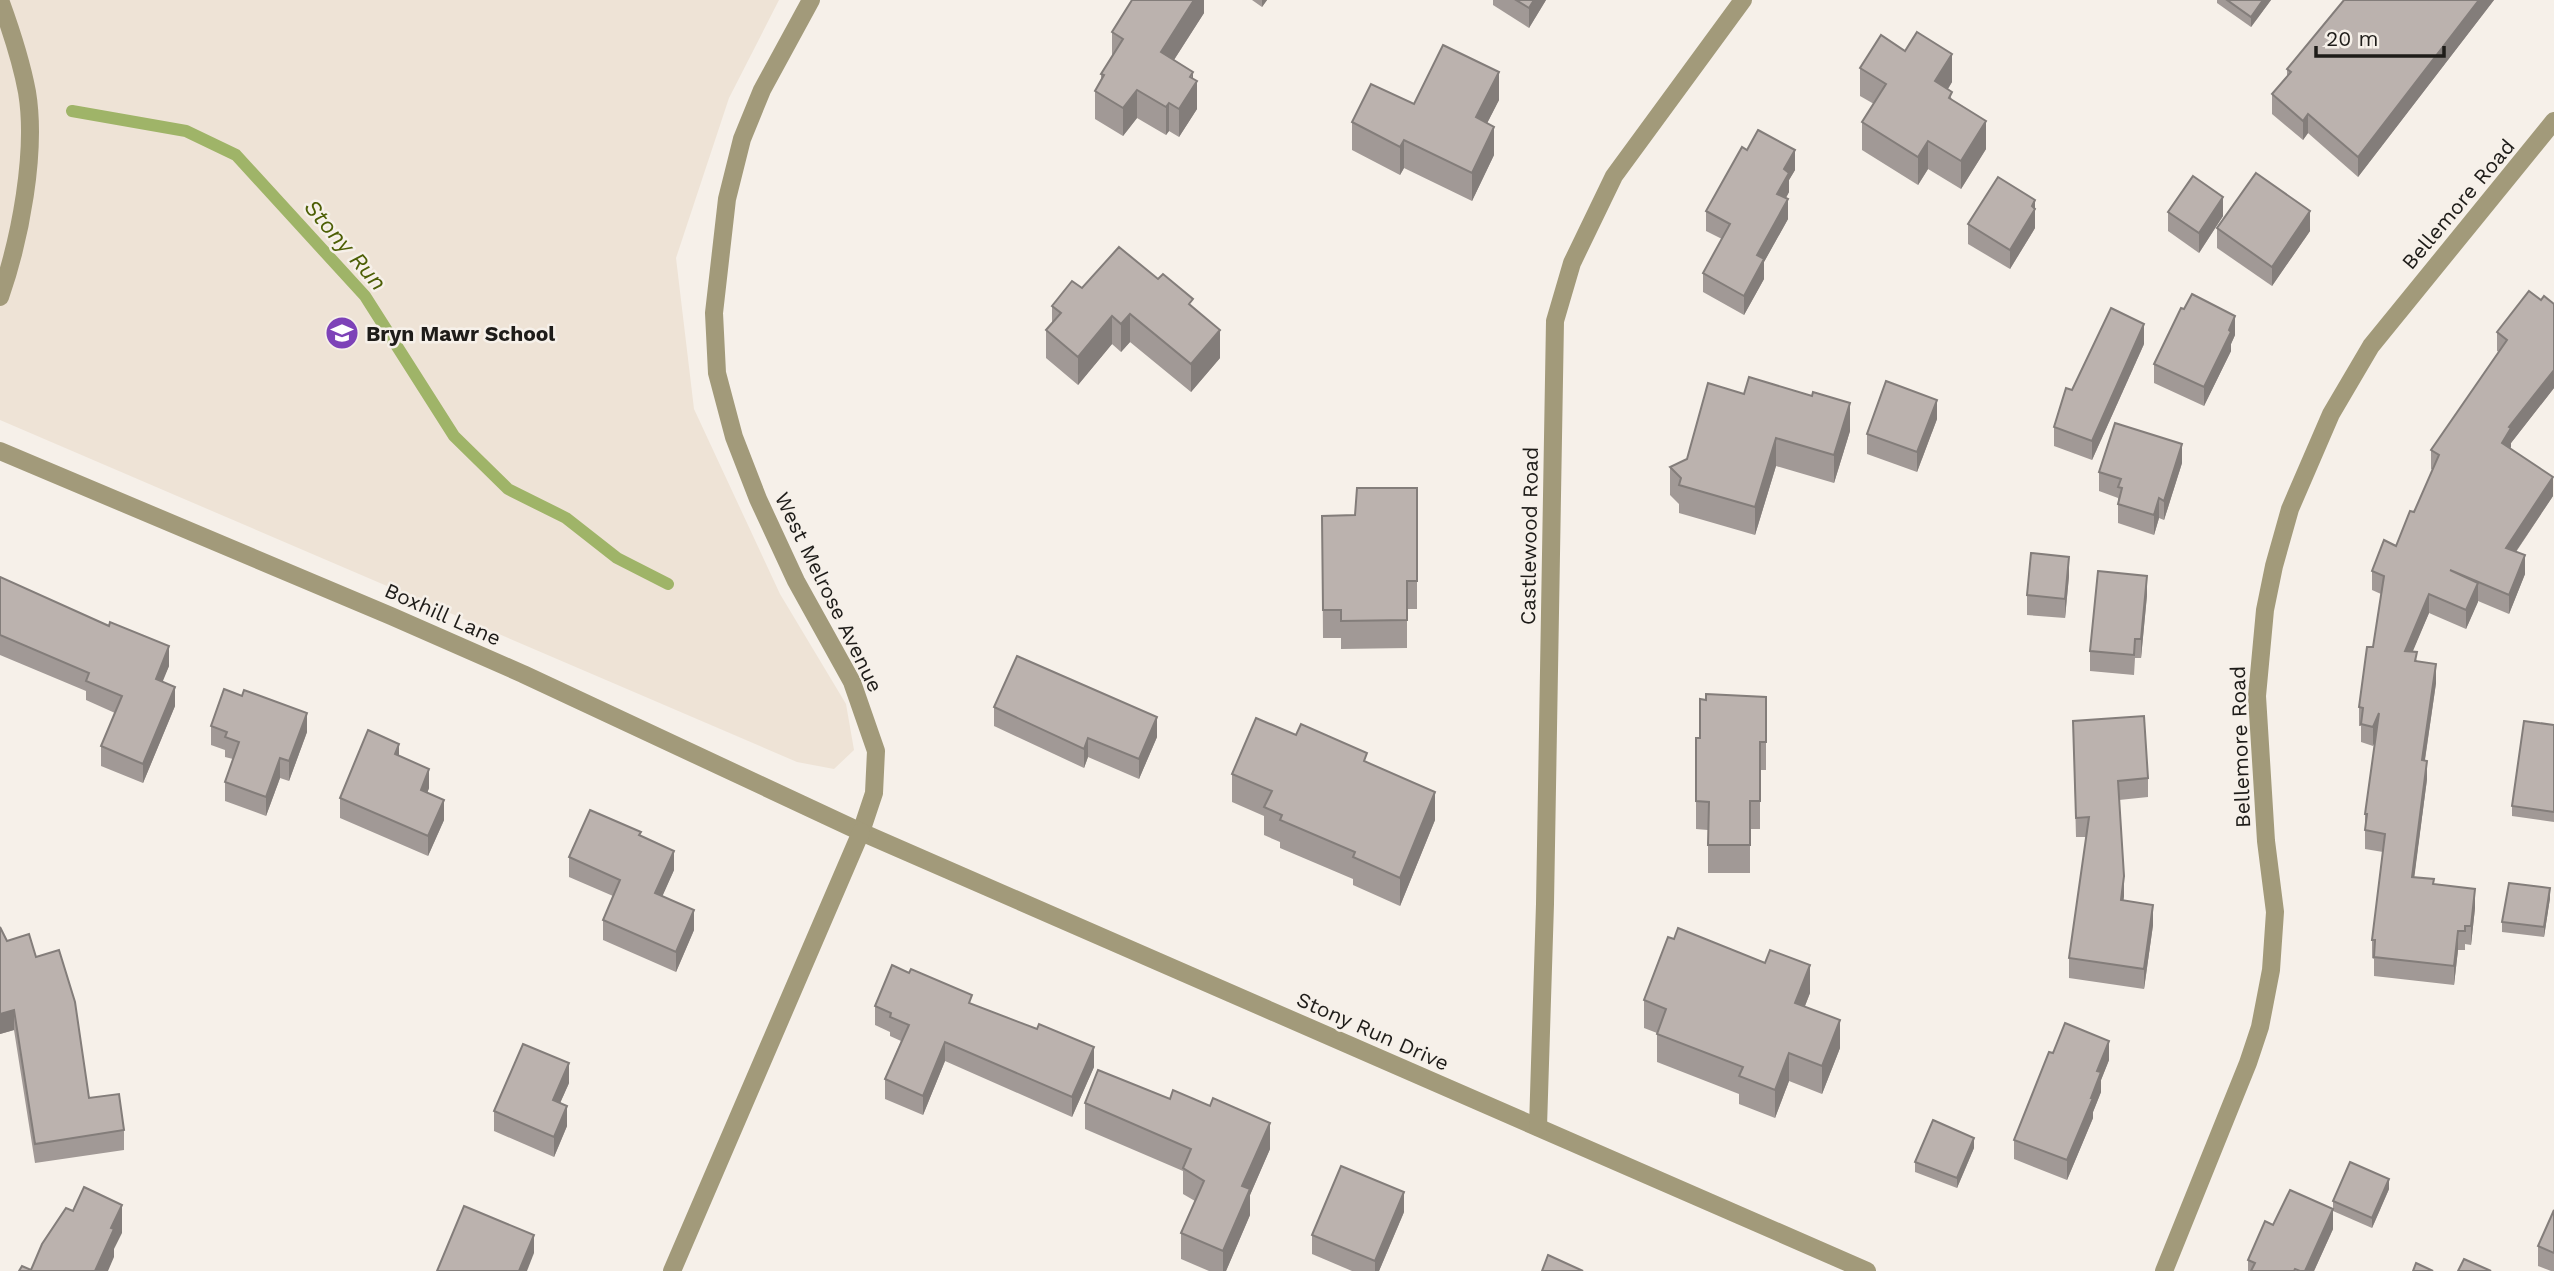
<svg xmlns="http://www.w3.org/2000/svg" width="2554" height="1271" viewBox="0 0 2554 1271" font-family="'Work Sans',sans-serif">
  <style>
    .built { fill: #eee3d6 }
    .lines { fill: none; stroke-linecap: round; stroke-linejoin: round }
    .stream { stroke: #9fb468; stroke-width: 12 }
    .service { stroke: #a29a7a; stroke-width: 18 }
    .minor { stroke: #a29a7a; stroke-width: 18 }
    .tertiary { stroke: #a29a7a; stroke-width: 18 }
    .wall { fill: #a19996 }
    .shaded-wall { fill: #837d7a }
    .building { fill: #bbb2ae; stroke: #837d7a; stroke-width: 2 }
    .labels { text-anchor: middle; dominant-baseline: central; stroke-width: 5; stroke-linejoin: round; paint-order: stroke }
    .street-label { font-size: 21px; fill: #1e1c19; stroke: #f6f0e9 }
    .poi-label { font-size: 21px; font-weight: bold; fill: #1e1c19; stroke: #f6f0e9; text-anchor: start }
    .water-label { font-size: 23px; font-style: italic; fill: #4c5e05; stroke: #f6f0e9 }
  </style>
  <rect width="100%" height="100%" fill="#f6f0e9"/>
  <polygon class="built" points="0,0 779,0 729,98 676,258 694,409 780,594 846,704 854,750 834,769 797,762 0,420"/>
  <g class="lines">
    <polyline class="stream" points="72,111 186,131 236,155 365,296 454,436 508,489 566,518 617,558 668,584"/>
    <path class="service" d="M 0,0 C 11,30 21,60 27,92 C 37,152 20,240 0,297"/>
    <g class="minor">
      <polyline points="811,0 762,90 742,139 727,199 714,313 717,373 734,437 758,499 796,581 852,682 876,751 874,793 861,832"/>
      <polyline points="0,451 391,616 523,674 861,832 1867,1271"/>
      <polyline points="1538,1127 1545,904 1555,321 1572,263 1614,176 1743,0"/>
      <polyline points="2164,1271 2248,1063 2260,1027 2271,970 2275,912 2266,841 2257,696 2265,610 2274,566 2290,509 2331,414 2371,346 2554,121"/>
    </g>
    <polyline class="tertiary" points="672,1271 861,832"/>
  </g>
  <g class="wall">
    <polygon points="1204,0 1204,13 1174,60 1193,79 1197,109 1179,137 1169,131 1166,135 1137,118 1123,136 1095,119 1095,91 1101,79 1101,74 1112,57 1112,32"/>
    <polygon points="1252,0 1267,0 1262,7"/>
    <polygon points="1493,0 1546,0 1529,28 1493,5"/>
    <polygon points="2217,0 2271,0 2251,27 2217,3"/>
    <polygon points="2344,0 2494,0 2358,177 2308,133 2303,140 2272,114 2272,94 2287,76 2287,69"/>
    <polygon points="1860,68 1952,82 1948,89 1952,100 1986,149 1961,189 1928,169 1918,185 1862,150 1862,122 1874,104 1860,96"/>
    <polygon points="1499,100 1487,123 1494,155 1472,201 1404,168 1400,175 1352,150 1352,122 1414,104"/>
    <polygon points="1747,150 1795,170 1789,180 1789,192 1786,198 1788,219 1764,262 1764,279 1744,315 1703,292 1703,273 1722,239 1706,231 1706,211"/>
    <polygon points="2168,212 2223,216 2199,253 2168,231"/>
    <polygon points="1968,224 2035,228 2010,269 1968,244"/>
    <polygon points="2217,228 2310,231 2272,286 2217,248"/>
    <polygon points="2541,300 2554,304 2554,388 2511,443 2510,449 2553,496 2516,552 2525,574 2509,614 2478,601 2466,629 2429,613 2412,652 2417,661 2436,683 2425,760 2427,779 2414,877 2434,884 2475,908 2471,945 2465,944 2465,950 2458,950 2454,985 2374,976 2374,959 2372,958 2372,940 2383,852 2365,849 2365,814 2375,741 2373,746 2361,742 2361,726 2359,726 2359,707 2373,647 2381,594 2372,590 2372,571 2396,546 2414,512 2433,470 2431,469 2431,450 2499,352 2497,351 2497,332"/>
    <polygon points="1052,306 1193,307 1220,358 1191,392 1130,342 1121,352 1112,344 1078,385 1046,358 1046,330 1052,324"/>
    <polygon points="2184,309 2235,335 2231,344 2231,351 2204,406 2154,383 2154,364"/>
    <polygon points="2144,344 2092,460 2054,446 2054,427 2072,390"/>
    <polygon points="1708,383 1850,431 1834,483 1776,466 1755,535 1679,513 1679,504 1670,495 1670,467 1687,459"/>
    <polygon points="1937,419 1917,472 1867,454 1867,434"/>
    <polygon points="2182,463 2164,520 2159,518 2154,535 2118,523 2118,498 2099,491 2099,472"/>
    <polygon points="1417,488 1417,609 1407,609 1407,648 1341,649 1341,638 1323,638 1322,516 1355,515"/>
    <polygon points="2069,576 2065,618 2027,615 2027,595"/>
    <polygon points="0,577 169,666 162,681 175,706 143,783 101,766 101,746 115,713 86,700 86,691 0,655"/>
    <polygon points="2147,595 2141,658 2135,658 2134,675 2090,671 2090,651"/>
    <polygon points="1766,697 1766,770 1760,770 1760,829 1750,829 1750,873 1708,873 1708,830 1696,829 1696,738 1700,738"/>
    <polygon points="994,707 1157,737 1139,779 1088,757 1084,768 994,726"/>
    <polygon points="2073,721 2148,778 2148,797 2119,800 2124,896 2123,901 2153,925 2144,989 2069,978 2069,958 2086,837 2076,837"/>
    <polygon points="2554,725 2554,822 2512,816 2512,806"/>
    <polygon points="211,726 307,732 289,781 280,778 266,816 225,801 225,782 233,759 225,757 225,750 211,745"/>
    <polygon points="1296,735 1367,763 1435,820 1400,906 1353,885 1353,879 1280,848 1280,842 1264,835 1264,816 1232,802 1232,774"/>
    <polygon points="399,756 429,788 427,793 444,820 428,856 340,818 340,798"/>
    <polygon points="641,836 674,870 662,896 694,930 676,972 603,940 603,920 613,896 569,877 569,857"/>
    <polygon points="2550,898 2544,937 2502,932 2502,922"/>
    <polygon points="0,927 7,941 36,957 89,1098 124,1130 124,1150 35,1163 14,1030 0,1034"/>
    <polygon points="1810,993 1805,1006 1840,1048 1822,1094 1789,1081 1775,1118 1739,1104 1739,1094 1657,1062 1657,1033 1644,1028 1644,1000"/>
    <polygon points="972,1004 1094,1067 1072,1117 945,1061 923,1115 885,1099 885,1079 901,1041 890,1036 890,1032 875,1025 875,1006"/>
    <polygon points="2053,1053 2109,1060 2101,1080 2101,1092 2093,1112 2093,1118 2067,1180 2014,1159 2014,1140"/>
    <polygon points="569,1083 560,1103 567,1126 554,1157 494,1131 494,1111"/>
    <polygon points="1085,1103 1270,1149 1250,1195 1250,1215 1226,1271 1209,1271 1181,1259 1181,1233 1195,1201 1183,1194 1183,1171 1085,1129"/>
    <polygon points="1974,1148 1957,1188 1915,1172 1915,1162"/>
    <polygon points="2389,1189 2372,1228 2333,1211 2333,1201"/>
    <polygon points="2554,1210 2554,1271 2551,1271 2538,1266 2538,1246"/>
    <polygon points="1404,1212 1379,1271 1352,1271 1312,1254 1312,1235"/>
    <polygon points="2273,1225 2333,1229 2314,1271 2248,1271 2248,1260"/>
  </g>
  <g class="shaded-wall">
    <polygon points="1194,0 1204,0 1204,13 1161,80 1161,52"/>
    <polygon points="1262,0 1267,0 1262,7"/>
    <polygon points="1534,0 1546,0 1529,28 1529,8"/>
    <polygon points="2263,0 2271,0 2251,27 2251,17"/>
    <polygon points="2479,0 2494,0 2358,177 2358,157"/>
    <polygon points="1952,54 1952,82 1935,109 1935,81"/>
    <polygon points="1193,72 1193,87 1197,81 1197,109 1179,137 1179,109"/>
    <polygon points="1499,72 1499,100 1476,145 1476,117"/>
    <polygon points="1137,90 1137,118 1123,136 1123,108"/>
    <polygon points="1169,103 1169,131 1166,135 1166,107"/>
    <polygon points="2308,114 2308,133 2303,140 2303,121"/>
    <polygon points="1986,121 1986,149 1961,189 1961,161"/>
    <polygon points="1494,127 1494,155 1472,201 1472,173"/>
    <polygon points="1404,140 1404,168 1400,175 1400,147"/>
    <polygon points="1928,141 1928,169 1918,185 1918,157"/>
    <polygon points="1795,150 1795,170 1789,180 1789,192 1777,213 1777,194 1784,169"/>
    <polygon points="2223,197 2223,216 2199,253 2199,233"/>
    <polygon points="1788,199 1788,219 1764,262 1764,279 1744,315 1744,296 1757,255"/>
    <polygon points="2035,200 2035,228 2010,269 2010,250"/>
    <polygon points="2310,211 2310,231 2272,286 2272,267"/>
    <polygon points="1130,314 1130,342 1121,352 1121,324"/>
    <polygon points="1112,316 1112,344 1078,385 1078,357"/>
    <polygon points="2235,316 2235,335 2231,344 2231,351 2204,406 2204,387"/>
    <polygon points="2144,324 2144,344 2092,460 2092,441"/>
    <polygon points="1220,330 1220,358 1191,392 1191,364"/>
    <polygon points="2554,370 2554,388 2511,443 2511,447 2502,462 2502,443 2509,427"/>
    <polygon points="1937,400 1937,419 1917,472 1917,452"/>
    <polygon points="1850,403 1850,431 1834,483 1834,455"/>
    <polygon points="1776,438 1776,466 1755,535 1755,507"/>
    <polygon points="2182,444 2182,463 2164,520 2164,501"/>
    <polygon points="2553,477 2553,496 2506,566 2506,548"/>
    <polygon points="2159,498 2159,518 2154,535 2154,515"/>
    <polygon points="2525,555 2525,574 2509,614 2509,595"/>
    <polygon points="2069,557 2069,576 2065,618 2065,599"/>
    <polygon points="2147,576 2147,595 2141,658 2141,639"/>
    <polygon points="2478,583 2478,602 2466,629 2466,610"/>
    <polygon points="2429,594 2429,613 2405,670 2405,651"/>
    <polygon points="169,646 169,666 156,698 156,679"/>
    <polygon points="2436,664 2436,683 2422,779 2422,760"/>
    <polygon points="175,687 175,706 143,783 143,764"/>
    <polygon points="307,713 307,732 289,781 289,761"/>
    <polygon points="2379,713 2379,732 2373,746 2373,727"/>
    <polygon points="1157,717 1157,737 1139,779 1139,759"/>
    <polygon points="1088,738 1088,757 1084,768 1084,749"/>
    <polygon points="399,744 399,763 395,754"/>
    <polygon points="280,758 280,778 266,816 266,797"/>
    <polygon points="2427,761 2427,779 2412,895 2412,877"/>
    <polygon points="429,769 429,788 421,810 421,790"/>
    <polygon points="1435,792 1435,820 1400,906 1400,878"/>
    <polygon points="444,800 444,820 428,856 428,836"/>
    <polygon points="674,851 674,870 655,913 655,893"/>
    <polygon points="2124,876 2124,896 2121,920 2121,900"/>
    <polygon points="2550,888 2550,898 2544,937 2544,927"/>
    <polygon points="2475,889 2475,908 2471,945 2471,926"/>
    <polygon points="2153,905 2153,925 2144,989 2144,969"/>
    <polygon points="694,910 694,930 676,972 676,952"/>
    <polygon points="2458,931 2458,950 2454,985 2454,966"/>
    <polygon points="1810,965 1810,993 1795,1031 1795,1003"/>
    <polygon points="14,1010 14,1030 0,1034 0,1014"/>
    <polygon points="1840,1020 1840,1048 1822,1094 1822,1066"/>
    <polygon points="2109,1041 2109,1060 2101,1080 2101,1092 2093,1112 2093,1118 2067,1180 2067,1160 2091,1098 2097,1071"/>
    <polygon points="945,1042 945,1061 923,1115 923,1096"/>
    <polygon points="1094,1047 1094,1067 1072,1117 1072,1097"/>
    <polygon points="1789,1053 1789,1081 1775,1118 1775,1090"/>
    <polygon points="569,1063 569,1083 553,1119 553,1100"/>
    <polygon points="567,1106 567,1126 554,1157 554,1137"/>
    <polygon points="1270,1123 1270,1149 1250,1195 1250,1215 1226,1271 1223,1271 1223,1251 1242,1186"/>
    <polygon points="1974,1138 1974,1148 1957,1188 1957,1178"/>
    <polygon points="2389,1179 2389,1189 2372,1228 2372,1218"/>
    <polygon points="1404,1192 1404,1212 1379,1271 1375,1271 1375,1261"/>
    <polygon points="122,1205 122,1233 114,1249 114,1257 108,1271 95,1271 111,1228"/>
    <polygon points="2333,1209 2333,1229 2314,1271 2305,1271"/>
    <polygon points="534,1235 534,1253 527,1271 519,1271"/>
  </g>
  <g class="building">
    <polygon points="1132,0 1194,0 1161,52 1193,72 1190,77 1197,81 1179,109 1169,103 1166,107 1137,90 1123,108 1095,91 1104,75 1101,74 1123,39 1112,32"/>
    <polygon points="1516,0 1534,0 1529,8"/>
    <polygon points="2227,0 2263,0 2251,17"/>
    <polygon points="2344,0 2479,0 2358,157 2308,114 2303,121 2272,94 2291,72 2287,69"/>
    <polygon points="1917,32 1952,54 1935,81 1952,92 1949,98 1986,121 1961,161 1928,141 1918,157 1862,122 1886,84 1860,68 1881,35 1905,51"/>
    <polygon points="1443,45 1499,72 1476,117 1494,127 1472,173 1404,140 1400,147 1352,122 1371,84 1414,104"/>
    <polygon points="1758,130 1795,150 1784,169 1789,173 1777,194 1788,199 1757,255 1764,259 1744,296 1703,273 1730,224 1706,211 1742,147 1747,150"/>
    <polygon points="2256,173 2310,211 2272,267 2217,228"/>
    <polygon points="2193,176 2223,197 2199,233 2168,212"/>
    <polygon points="1998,177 2035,200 2032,206 2035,209 2010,250 1968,224"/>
    <polygon points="1119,247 1158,279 1163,274 1193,299 1189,304 1220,330 1191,364 1130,314 1121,324 1112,316 1078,357 1046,330 1061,313 1052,306 1072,281 1082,288"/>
    <polygon points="2529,291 2541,300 2544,296 2554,304 2554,370 2509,427 2511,428 2502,443 2553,477 2506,548 2525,555 2509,595 2450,570 2478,583 2466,610 2429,594 2405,651 2417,652 2415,661 2436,664 2422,760 2427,761 2412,877 2434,879 2433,884 2475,889 2471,926 2465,926 2465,931 2458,931 2454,966 2374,957 2375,940 2372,940 2385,834 2365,830 2367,814 2365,814 2379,713 2373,727 2361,724 2363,708 2359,707 2367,647 2373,647 2384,576 2372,571 2384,540 2396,546 2410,511 2414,512 2439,455 2431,450 2507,340 2497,332"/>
    <polygon points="2192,294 2235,316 2229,330 2231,332 2204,387 2154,364 2181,308 2184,309"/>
    <polygon points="2111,308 2144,324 2092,441 2054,427 2066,388 2072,390"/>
    <polygon points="1749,377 1812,396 1813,392 1850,403 1834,455 1776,438 1755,507 1679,485 1681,478 1670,467 1687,459 1708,383 1744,394"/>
    <polygon points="1886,381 1937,400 1917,452 1867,434"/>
    <polygon points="2115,423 2182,444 2164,501 2159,498 2154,515 2118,504 2122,488 2118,487 2121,479 2099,472"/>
    <polygon points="1357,488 1417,488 1417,581 1407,581 1407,620 1341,621 1341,610 1323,610 1322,516 1355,515"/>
    <polygon points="2031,553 2069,557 2065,599 2027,595"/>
    <polygon points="2098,571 2147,576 2141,639 2135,639 2134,655 2090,651"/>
    <polygon points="0,577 109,626 110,622 169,646 156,679 175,687 143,764 101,746 122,696 86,681 89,673 0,635"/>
    <polygon points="1017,656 1157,717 1139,759 1088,738 1084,749 994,707"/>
    <polygon points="224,689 242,696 244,690 307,713 289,761 280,758 266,797 225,782 239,742 225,737 227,732 211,726"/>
    <polygon points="1706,694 1766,697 1766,742 1760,742 1760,801 1750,801 1750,845 1708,845 1709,802 1696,801 1696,738 1700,738 1700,699 1706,700"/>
    <polygon points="2144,716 2148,778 2118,781 2124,876 2121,900 2153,905 2144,969 2069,958 2089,817 2076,818 2073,721"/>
    <polygon points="1256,718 1296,735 1301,724 1367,753 1364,761 1435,792 1400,878 1353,857 1355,852 1280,820 1282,815 1264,807 1272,791 1232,774"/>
    <polygon points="2524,721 2554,725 2554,812 2512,806"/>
    <polygon points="368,730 399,744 395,754 429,769 421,790 444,800 428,836 340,798"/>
    <polygon points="590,810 641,832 639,835 674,851 655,893 694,910 676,952 603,920 620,880 569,857"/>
    <polygon points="2509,883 2550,888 2544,927 2502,922"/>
    <polygon points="0,927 7,941 29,934 36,957 59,950 75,1002 89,1098 119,1094 124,1130 35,1144 14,1010 0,1014"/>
    <polygon points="1678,928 1765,963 1770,950 1810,965 1795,1003 1840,1020 1822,1066 1789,1053 1775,1090 1739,1076 1743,1067 1657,1034 1666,1009 1644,1000 1668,937 1674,939"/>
    <polygon points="892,965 909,973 911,969 972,995 969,1003 1037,1029 1039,1024 1094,1047 1072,1097 945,1042 923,1096 885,1079 909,1025 890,1017 891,1013 875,1006"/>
    <polygon points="2065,1023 2109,1041 2097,1071 2101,1072 2091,1098 2093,1098 2067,1160 2014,1140 2049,1052 2053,1053"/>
    <polygon points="523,1044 569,1063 553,1100 567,1106 554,1137 494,1111"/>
    <polygon points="1098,1070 1170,1099 1173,1090 1210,1106 1213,1098 1270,1123 1242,1186 1250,1189 1223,1251 1181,1233 1204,1181 1183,1168 1191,1149 1085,1103"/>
    <polygon points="1933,1120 1974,1138 1957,1178 1915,1162"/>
    <polygon points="2350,1162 2389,1179 2372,1218 2333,1201"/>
    <polygon points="1341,1166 1404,1192 1375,1261 1312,1235"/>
    <polygon points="84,1187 122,1205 111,1228 114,1229 95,1271 19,1271 22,1266 31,1270 42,1244 66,1208 73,1211"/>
    <polygon points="2290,1190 2333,1209 2305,1271 2300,1271 2295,1269 2294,1271 2251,1271 2255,1263 2248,1260 2265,1221 2273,1225"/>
    <polygon points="464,1206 534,1235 519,1271 437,1271"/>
    <polygon points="2554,1210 2554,1253 2538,1246"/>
    <polygon points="1548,1255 1583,1271 1542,1271"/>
    <polygon points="2464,1259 2491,1271 2458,1271"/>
    <polygon points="2416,1263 2433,1271 2413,1271"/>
  </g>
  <defs>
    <symbol id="school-disc" viewBox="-11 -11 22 22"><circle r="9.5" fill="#7d42b8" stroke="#f6f0e9"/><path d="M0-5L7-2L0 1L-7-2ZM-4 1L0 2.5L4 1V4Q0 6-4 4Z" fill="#fff"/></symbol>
  </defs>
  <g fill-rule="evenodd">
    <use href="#school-disc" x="323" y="314" width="38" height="38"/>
  </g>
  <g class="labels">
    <g class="street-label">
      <text transform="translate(2458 204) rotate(-50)">Bellemore Road</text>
      <text transform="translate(1529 536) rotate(-89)">Castlewood Road</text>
      <text transform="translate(829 592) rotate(64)">West Melrose Avenue</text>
      <text transform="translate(443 614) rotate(24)">Boxhill Lane</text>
      <text transform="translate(2240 747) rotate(-92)">Bellemore Road</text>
      <text transform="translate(1373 1031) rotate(24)">Stony Run Drive</text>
    </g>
    <g class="poi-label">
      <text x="366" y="333">Bryn Mawr School</text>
    </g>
    <g class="water-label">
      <text transform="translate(345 245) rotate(49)">Stony Run</text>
    </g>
  </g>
  <path d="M2316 46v10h128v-10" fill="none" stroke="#1e1c19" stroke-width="3.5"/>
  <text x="2326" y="46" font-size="21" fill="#1e1c19" stroke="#f6f0e9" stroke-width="5" paint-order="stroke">20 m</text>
</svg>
